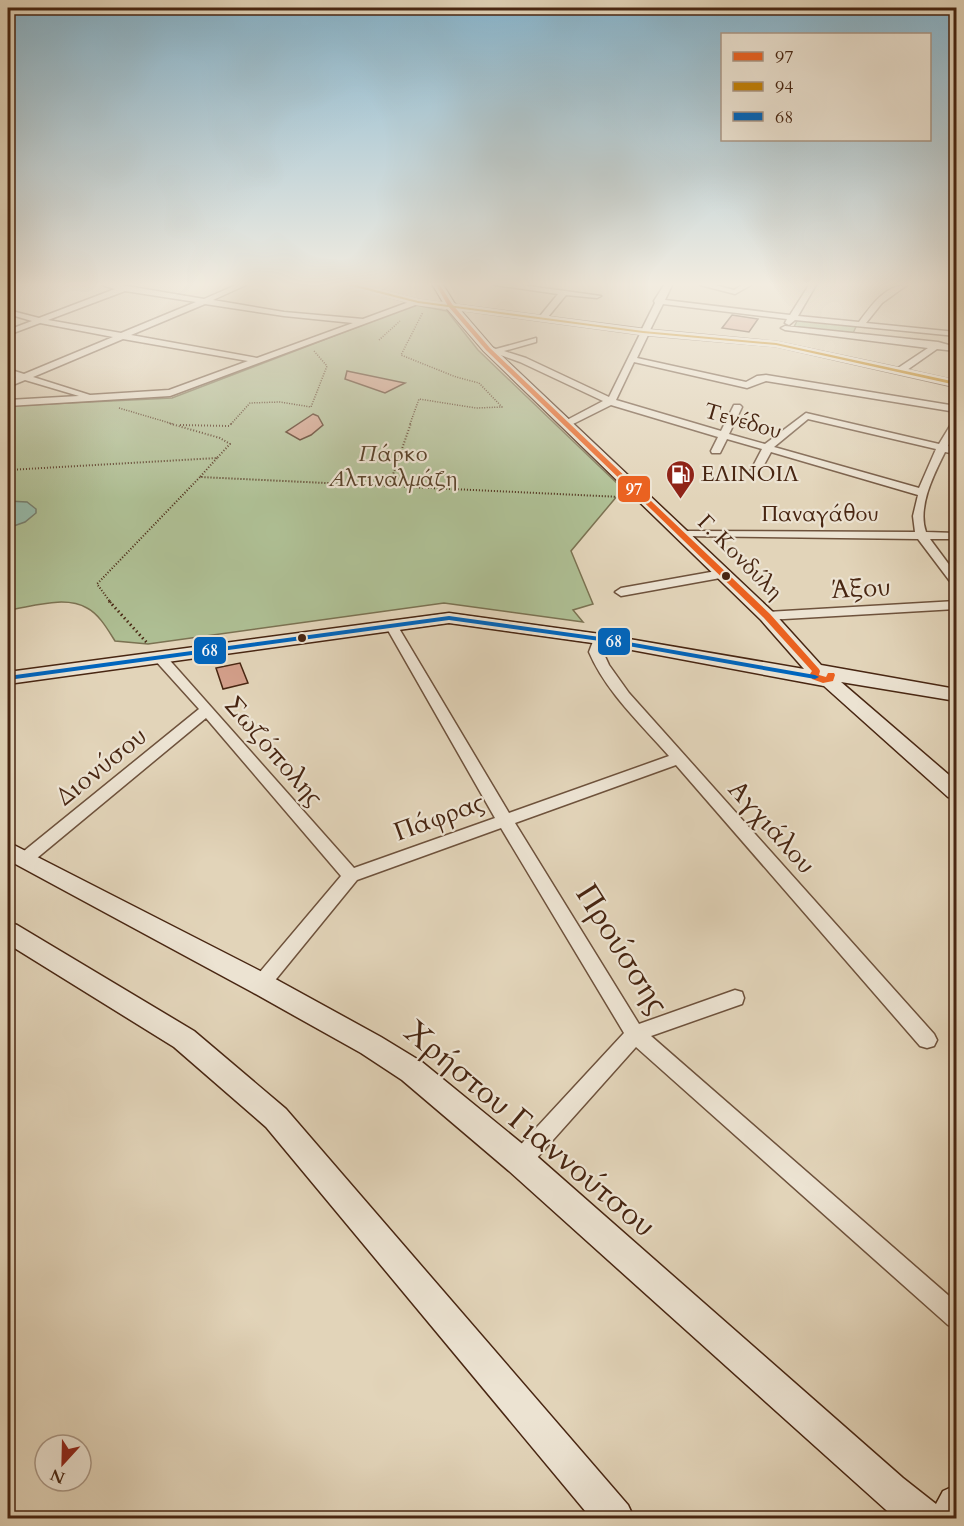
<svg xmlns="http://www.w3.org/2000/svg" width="964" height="1526" viewBox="0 0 964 1526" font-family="Cardo,serif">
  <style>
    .green { fill: #aebe93; stroke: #7b7252; stroke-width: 1.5 }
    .water { fill: #96b9a9; stroke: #777e6d; stroke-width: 1.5 }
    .building { fill: #d39f8a; stroke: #482612; stroke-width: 1.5 }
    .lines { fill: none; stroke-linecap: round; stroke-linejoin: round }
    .street-casing { stroke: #6e523c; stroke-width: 3 }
    .secondary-casing { stroke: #482612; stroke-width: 3 }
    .path-far2 { stroke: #482612; stroke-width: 1.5; stroke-dasharray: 1 1.5; stroke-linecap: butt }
    .path-far1 { stroke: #482612; stroke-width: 2; stroke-dasharray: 1 2; stroke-linecap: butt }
    .path { stroke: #482612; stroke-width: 3; stroke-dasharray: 1.5 3; stroke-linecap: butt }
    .street { fill: #ece3d2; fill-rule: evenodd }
    .secondary { fill: #ece3d2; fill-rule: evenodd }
    .bus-1-casing { stroke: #ece3d2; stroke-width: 5 }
    .bus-2-casing { stroke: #ece3d2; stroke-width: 5 }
    .bus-3-casing { stroke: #ece3d2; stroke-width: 5 }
    .bus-1 { fill: #ea6221; fill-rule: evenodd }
    .bus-2 { fill: #c28005; fill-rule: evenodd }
    .bus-3 { fill: #0065bd; fill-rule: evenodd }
    .bus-dot { fill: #482612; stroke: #ece3d2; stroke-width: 2 }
    .labels { text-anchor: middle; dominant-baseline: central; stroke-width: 4.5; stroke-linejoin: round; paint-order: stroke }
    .far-street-label { font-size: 22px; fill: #482612; stroke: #ece3d2 }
    .far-park-label { font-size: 22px; font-style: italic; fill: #5c442c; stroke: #ece3d2 }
    .far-poi-label { font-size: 22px; fill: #482612; stroke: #ece3d2; text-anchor: start }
    .street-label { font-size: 26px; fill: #482612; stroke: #ece3d2 }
    .near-street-label { font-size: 32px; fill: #482612; stroke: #ece3d2 }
    .line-badge { stroke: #ece3d2; stroke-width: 2 }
    .badge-label { font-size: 16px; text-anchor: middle; font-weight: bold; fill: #fff }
  </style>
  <rect width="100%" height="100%" fill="#e2d4b9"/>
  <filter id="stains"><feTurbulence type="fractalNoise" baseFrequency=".00333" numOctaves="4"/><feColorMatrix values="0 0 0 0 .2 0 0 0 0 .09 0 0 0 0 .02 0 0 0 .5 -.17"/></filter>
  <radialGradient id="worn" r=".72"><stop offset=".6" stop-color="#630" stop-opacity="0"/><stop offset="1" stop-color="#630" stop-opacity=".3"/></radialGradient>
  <g class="green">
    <path d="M 415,305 L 447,311 L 478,350 L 623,489 L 571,551 L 593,604 L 573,610 L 583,622 L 444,603 L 148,644 L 115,641 C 108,630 99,614 87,608 C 65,595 31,607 8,610 L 8,406 L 172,398 Z"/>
    <polygon points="798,319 857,325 852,335 794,327"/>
  </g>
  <polygon class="water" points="8,501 27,502 36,509 36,513 25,522 8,528"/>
  <g class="building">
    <polygon points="732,315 758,319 749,332 722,328"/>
    <polygon points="347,371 405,383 385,393 345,379"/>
    <polygon points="313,414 318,416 323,425 311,435 300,440 286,432"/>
    <polygon points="240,663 248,683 223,689 216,668"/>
  </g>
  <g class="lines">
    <defs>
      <g id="street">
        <path d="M 102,285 L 121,285 L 204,299 L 236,285 L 246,285 L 213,300 L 284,312 L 363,319 L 409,302 L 346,285 L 360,285 L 418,300 L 540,316 L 558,294 L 495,285 L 521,285 L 601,296 L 597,298 L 566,295 L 548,317 L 642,329 L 655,303 L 654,301 L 664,285 L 672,285 L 665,300 L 790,315 L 809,285 L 816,285 L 798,316 L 859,322 C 871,306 885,285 907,285 L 882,303 L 866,323 L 956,332 L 956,336 L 795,320 L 789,325 L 785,323 L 787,319 L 663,304 L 650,330 L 776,342 L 898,368 L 928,348 L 785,330 L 781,328 L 785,326 L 938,342 L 956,347 L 956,351 L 937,349 L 907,370 L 956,381 L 956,387 L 776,346 L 648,335 L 637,358 L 746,382 L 757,376 L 766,375 L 956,406 L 956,412 L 766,381 L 747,388 L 634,362 L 616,400 L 721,431 L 734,405 L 740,405 L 742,407 L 729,434 L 765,444 L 806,413 L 939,444 L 953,421 L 956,420 L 956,430 L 948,446 L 956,448 L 956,454 L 945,452 C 934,474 917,507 926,532 L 956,533 L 956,539 L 930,539 L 956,574 L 956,585 L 952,584 L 918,539 L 679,536 L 679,532 L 683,531 L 915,532 L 913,516 L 918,495 L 771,452 L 759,474 L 751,474 L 750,472 L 762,449 L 727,439 L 720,453 L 712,453 L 711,451 L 718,437 L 611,405 L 571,425 L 565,425 L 565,421 L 603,401 L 520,362 L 484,349 L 488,346 L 496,349 L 536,338 L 536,342 L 504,351 L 526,358 L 609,397 L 640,334 L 418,304 L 170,396 L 8,406 L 8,400 L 79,396 L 25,380 L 8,387 L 8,381 L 16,377 L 8,375 L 8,369 L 24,374 L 113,337 L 40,323 L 8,335 L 8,330 L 32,321 L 8,314 L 8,310 L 39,318 L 115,289 ZM 125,291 L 196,302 L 121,333 L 48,320 ZM 205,304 L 284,316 L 353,323 L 257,358 L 131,335 ZM 123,339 L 248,361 L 169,390 L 90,395 L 33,377 ZM 808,419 L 936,449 L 919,488 L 774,447 Z"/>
        <polygon points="700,285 715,285 734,290 742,285 751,285 735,294"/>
        <polygon points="722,570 728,574 726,577 621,596 615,592 621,588"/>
        <polygon points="956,601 956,609 767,620 761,616 767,612"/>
        <path d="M 391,621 L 397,625 L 509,813 L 669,756 C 641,724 606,692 589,652 L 595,636 L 605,636 L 607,639 L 603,652 L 609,665 L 629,693 L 934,1034 L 937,1040 L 934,1046 L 927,1048 L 920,1046 L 676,765 L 515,823 L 639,1024 L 735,990 L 742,992 L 744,998 L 742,1004 L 651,1036 L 956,1302 L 956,1329 L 948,1325 L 636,1047 L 528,1168 L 520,1171 L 512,1168 L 509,1161 L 512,1154 L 624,1033 L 501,828 L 357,880 L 268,989 L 261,992 L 254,989 L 252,984 L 254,979 L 341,876 L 206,718 L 31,863 L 19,863 L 17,859 L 19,855 L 199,709 L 153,658 L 160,654 L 165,655 L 354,868 L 495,818 L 385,625 Z"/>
      </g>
      <g id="secondary">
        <polygon points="433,285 443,285 454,303 492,347 773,612 821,665 956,689 956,701 841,682 956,781 956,799 948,797 824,686 600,644 449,623 8,684 8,672 449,613 600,634 804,669 761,620 484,351 446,307"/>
        <polygon points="8,842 270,976 381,1037 422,1062 531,1151 903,1478 936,1504 943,1491 956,1485 956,1518 895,1518 509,1171 402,1080 361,1053 252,992 8,860"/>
        <polygon points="8,922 17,925 194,1031 286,1109 628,1505 634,1518 591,1518 266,1127 174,1047 8,944"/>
      </g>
    </defs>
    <use href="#street" class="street-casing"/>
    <use href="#secondary" class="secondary-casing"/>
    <g class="path-far2">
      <polyline points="379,340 400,321"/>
      <polyline points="119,408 173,424"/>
      <polyline points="231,424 250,403 280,402 311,407 327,366 314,351"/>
      <polyline points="410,424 419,399 476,408 502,407 479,383 456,377 401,355 423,312"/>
    </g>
    <g class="path-far1">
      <polyline points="180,425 229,426 232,423"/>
      <polyline points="217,458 200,477 389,486 411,423"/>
      <polyline points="8,470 217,458 230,444 220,438 168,423"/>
      <polyline points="389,486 621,497"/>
      <polyline points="111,603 97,584 200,477"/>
    </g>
    <polyline class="path" points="109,601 148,644"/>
    <use href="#street" class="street"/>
    <use href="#secondary" class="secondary"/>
    <defs>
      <polygon id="bus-1" points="436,285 440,285 452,304 490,348 770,614 819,669 820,671 819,675 826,677 828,673 834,673 835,675 833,681 823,683 812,679 810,674 812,671 764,618 486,350 448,306"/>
      <polygon id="bus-2" points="347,285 356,285 418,301 643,331 776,343 956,382 956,385 776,345 643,333 418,303"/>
      <polygon id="bus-3" points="449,616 600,637 815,675 819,677 815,679 600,641 449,620 8,680 8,676"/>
    </defs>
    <use href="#bus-1" class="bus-1-casing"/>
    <use href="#bus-2" class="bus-2-casing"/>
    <use href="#bus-3" class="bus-3-casing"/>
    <use href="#bus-1" class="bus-1"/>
    <use href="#bus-2" class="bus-2"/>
    <use href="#bus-3" class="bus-3"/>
  </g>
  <linearGradient id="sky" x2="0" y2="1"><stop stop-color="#87b6cf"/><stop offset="0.57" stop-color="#f2ece0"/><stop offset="1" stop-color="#f2ece0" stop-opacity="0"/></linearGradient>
  <rect width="964" height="499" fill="url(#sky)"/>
  <defs>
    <symbol id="fuel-pin" viewBox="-11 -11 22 30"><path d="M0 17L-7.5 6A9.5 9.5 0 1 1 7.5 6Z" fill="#8f2418" stroke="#ece3d2"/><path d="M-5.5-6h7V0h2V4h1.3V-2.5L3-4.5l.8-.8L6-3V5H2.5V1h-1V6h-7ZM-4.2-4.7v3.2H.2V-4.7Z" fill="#fff"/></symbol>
  </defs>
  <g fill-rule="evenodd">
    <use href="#fuel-pin" x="664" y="458" width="33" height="45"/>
  </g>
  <g class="bus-dot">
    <circle cx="726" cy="576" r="5"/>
    <circle cx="302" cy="638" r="5"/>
  </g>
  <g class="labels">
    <g class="far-street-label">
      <text transform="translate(743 421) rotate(16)">Τενέδου</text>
      <text x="820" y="514">Παναγάθου</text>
      <text transform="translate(740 557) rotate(45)">Γ. Κονδύλη</text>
    </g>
    <g class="far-park-label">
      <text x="393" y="454">Πάρκο<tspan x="393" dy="25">Αλτιναλμάζη</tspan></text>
    </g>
    <g class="far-poi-label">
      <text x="701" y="474">ΕΛΙΝΟΙΛ</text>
    </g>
    <g class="street-label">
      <text transform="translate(861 588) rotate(-3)">Άξου</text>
      <text transform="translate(274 751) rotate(49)">Σωζόπολης</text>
      <text transform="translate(101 766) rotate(-39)">Διονύσου</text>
      <text transform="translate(439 817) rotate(-20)">Πάφρας</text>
      <text transform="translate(772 827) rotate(48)">Αγχιάλου</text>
    </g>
    <g class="near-street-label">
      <text transform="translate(622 949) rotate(58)">Προύσσης</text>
      <text transform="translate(530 1129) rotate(40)">Χρήστου Γιαννούτσου</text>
    </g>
  </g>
  <g class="line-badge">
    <rect x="617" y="475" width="34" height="28" rx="6" fill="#ea6221"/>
    <rect x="597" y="627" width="34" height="29" rx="6" fill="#0065bd"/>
    <rect x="193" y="636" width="34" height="29" rx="6" fill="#0065bd"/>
  </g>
  <g class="badge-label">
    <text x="634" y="495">97</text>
    <text x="614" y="647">68</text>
    <text x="210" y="656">68</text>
  </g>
  <rect width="964" height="1526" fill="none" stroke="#e2d4b9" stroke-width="30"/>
  <rect x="9" y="9" width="946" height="1508" fill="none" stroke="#482612" stroke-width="3"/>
  <rect x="15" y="15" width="934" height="1496" fill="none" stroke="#482612" stroke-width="1.5"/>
  <rect x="721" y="33" width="210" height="108" fill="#ece3d2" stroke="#aa9785" stroke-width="1.5"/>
  <rect x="733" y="52" width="30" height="9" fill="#ea6221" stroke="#aa9785" stroke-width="1.5"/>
  <text x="775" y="63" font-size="18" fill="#482612">97</text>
  <rect x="733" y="82" width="30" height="9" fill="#c28005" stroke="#aa9785" stroke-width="1.5"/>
  <text x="775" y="93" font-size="18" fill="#482612">94</text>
  <rect x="733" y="112" width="30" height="9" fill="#0065bd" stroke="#aa9785" stroke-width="1.5"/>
  <text x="775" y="123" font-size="18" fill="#482612">68</text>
  <g transform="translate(63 1463) rotate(202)"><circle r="28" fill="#ece3d2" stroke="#aa9785" stroke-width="1.5"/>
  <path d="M0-4.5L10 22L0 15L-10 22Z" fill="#8f2418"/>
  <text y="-9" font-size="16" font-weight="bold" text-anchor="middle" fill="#482612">N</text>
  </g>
  <rect width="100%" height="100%" filter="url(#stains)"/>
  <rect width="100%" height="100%" fill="url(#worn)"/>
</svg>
